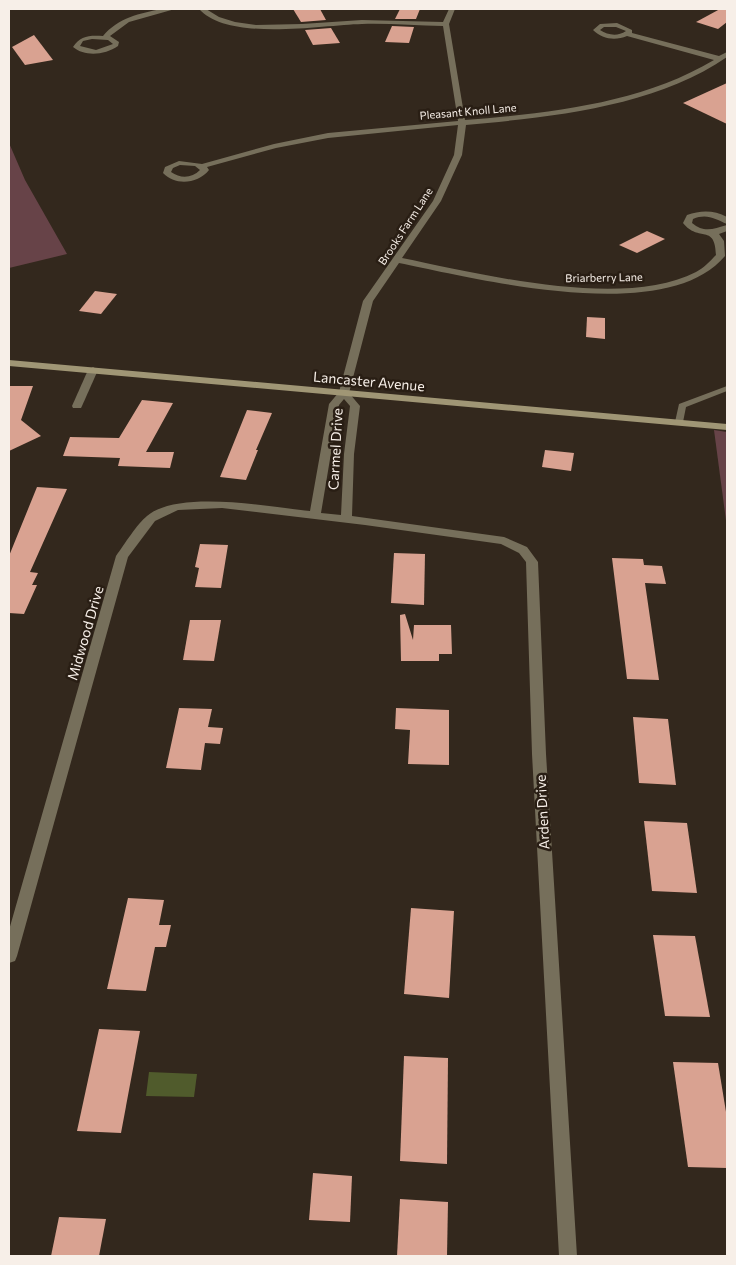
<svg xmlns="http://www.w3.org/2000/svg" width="736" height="1265" viewBox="0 0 736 1265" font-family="Commissioner,sans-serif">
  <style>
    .green { fill: #674348 }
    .water { fill: #505b2c }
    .building { fill: #d9a291 }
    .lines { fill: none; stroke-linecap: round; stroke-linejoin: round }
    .service { fill: #766f5b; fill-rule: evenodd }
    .minor { fill: #766f5b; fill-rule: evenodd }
    .secondary { fill: #a09675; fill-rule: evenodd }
    .labels { text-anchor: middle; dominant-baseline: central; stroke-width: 5; stroke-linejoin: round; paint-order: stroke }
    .far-street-label { font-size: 11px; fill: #f7efe8; stroke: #291e14 }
    .street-label { font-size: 14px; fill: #f7efe8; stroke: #291e14 }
  </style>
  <rect width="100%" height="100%" fill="#33281d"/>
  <g class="green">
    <polygon points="9,143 25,180 67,254 9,268"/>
    <polygon points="714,430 727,432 727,528"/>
  </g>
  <polygon class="water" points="149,1072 197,1074 194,1097 146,1096"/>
  <g class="building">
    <polygon points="293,9 320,9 326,20 301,22"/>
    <polygon points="400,9 420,9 416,19 395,19"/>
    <polygon points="720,9 727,9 727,22 718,29 696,22"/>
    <polygon points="392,26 414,27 409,43 385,42"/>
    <polygon points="331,28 340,43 313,45 305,30"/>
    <polygon points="34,35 53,60 25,65 12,47"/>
    <polygon points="727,83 727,124 683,103"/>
    <polygon points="647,231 665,239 637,253 619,245"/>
    <polygon points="95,291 117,294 101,314 79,311"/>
    <polygon points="587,317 605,318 605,339 586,337"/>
    <polygon points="9,386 33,386 21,420 41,436 9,451"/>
    <polygon points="142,400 173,403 146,452 174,452 170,468 118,466 120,458 63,456 70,437 119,438"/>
    <polygon points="247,410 272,413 256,450 258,450 246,480 220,477"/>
    <polygon points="545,450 574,453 571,471 542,467"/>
    <polygon points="37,487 67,489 30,572 38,573 32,585 37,585 24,614 9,613 9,556"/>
    <polygon points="200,544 228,545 221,588 195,587 199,568 195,567"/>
    <polygon points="394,553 425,554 424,605 391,603"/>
    <polygon points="612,558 643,559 644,565 662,566 666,584 645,583 659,680 627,679"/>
    <polygon points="405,614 413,640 414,625 451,625 452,654 439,654 439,661 401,661 400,615"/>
    <polygon points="190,620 221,620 214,661 183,660"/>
    <polygon points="179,708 212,709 208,727 223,728 220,744 205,743 201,770 166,768"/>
    <polygon points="396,708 449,710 449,765 408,764 410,730 395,729"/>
    <polygon points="633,717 668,719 676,785 639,783"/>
    <polygon points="644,821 687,823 697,893 652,891"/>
    <polygon points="128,898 164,900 159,925 171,925 166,947 155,947 146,991 107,989"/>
    <polygon points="411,908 454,911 449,998 404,994"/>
    <polygon points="653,935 695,936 710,1017 665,1016"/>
    <polygon points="99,1029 140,1031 121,1133 77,1131"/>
    <polygon points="404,1056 448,1058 447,1164 400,1161"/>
    <polygon points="673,1062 718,1063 727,1118 727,1168 688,1167"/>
    <polygon points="313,1173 352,1176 350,1222 309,1220"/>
    <polygon points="400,1199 448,1202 447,1256 397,1256"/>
    <polygon points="59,1217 106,1219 99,1256 51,1256"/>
  </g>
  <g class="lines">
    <polygon class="service" points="727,386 727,391 686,407 683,422 679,425 676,424 675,422 679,404"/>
    <g class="minor">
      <path d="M 162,9 L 175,9 L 129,22 L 110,36 L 119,42 L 118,46 C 105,55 85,57 73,47 C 80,36 89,35 103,36 C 118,18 140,13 162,9 ZM 92,39 L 108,40 L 113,44 L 96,50 L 80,46 L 83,41 Z"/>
      <path d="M 199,9 L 206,9 L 219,17 L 235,22 L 256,25 L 302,24 L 362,20 L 443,22 L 449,9 L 455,9 L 449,24 L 465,120 C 549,113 640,104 714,60 L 627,36 C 615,41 602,39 593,30 L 600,24 L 617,23 L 632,30 L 632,33 L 719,56 L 727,52 L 727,57 C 655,107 551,117 466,125 L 462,155 L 441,201 L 402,258 C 481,274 622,310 696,272 C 704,268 710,261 716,255 C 715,223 699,243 683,223 L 687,215 C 701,210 714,210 727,217 L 727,224 C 715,219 707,213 693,219 L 692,223 C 704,233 713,229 727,225 L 727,231 L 719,234 L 724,241 L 725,256 C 666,327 478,279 399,263 L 373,301 L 349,393 L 360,406 L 354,454 L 352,516 L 504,537 L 527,547 L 538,562 L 546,754 L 577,1256 L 559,1256 L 532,754 L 526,562 L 519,553 L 501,544 L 365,525 L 222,508 L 178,510 L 155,521 L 128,557 L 17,956 L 15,961 L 9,963 L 9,930 L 116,556 C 124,545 137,524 147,516 C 178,489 271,507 310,511 L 329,404 L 339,392 L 363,301 L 433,201 L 454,155 L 458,125 L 328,138 L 276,148 L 207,167 L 209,170 C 198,184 175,186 163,173 L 165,167 L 179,161 L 202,164 L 274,144 L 328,133 L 458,121 L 443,26 C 416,26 389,23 362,24 C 321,25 229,42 199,9 ZM 604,27 L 616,27 L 626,31 C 617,37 608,35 600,30 ZM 180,165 L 195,166 L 200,170 C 192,178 181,179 171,172 L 173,168 ZM 344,399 L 350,406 L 344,454 L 341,515 L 321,513 L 339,405 Z"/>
      <polygon points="93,367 98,370 82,406 81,408 73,408 72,406 88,370"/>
    </g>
    <polygon class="secondary" points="9,360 727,424 727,430 9,366"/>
  </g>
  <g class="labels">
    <g class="far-street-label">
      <text transform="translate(468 111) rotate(-5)">Pleasant Knoll Lane</text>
      <text transform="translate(405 226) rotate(-57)">Brooks Farm Lane</text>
      <text transform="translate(604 277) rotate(-1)">Briarberry Lane</text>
    </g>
    <g class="street-label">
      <text transform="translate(369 381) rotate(5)">Lancaster Avenue</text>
      <text transform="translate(335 449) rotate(-87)">Carmel Drive</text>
      <text transform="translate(85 633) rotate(-74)">Midwood Drive</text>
      <text transform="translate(542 812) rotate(-93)">Arden Drive</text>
    </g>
  </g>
  <rect width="736" height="1265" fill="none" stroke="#f7efe8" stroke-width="20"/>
</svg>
